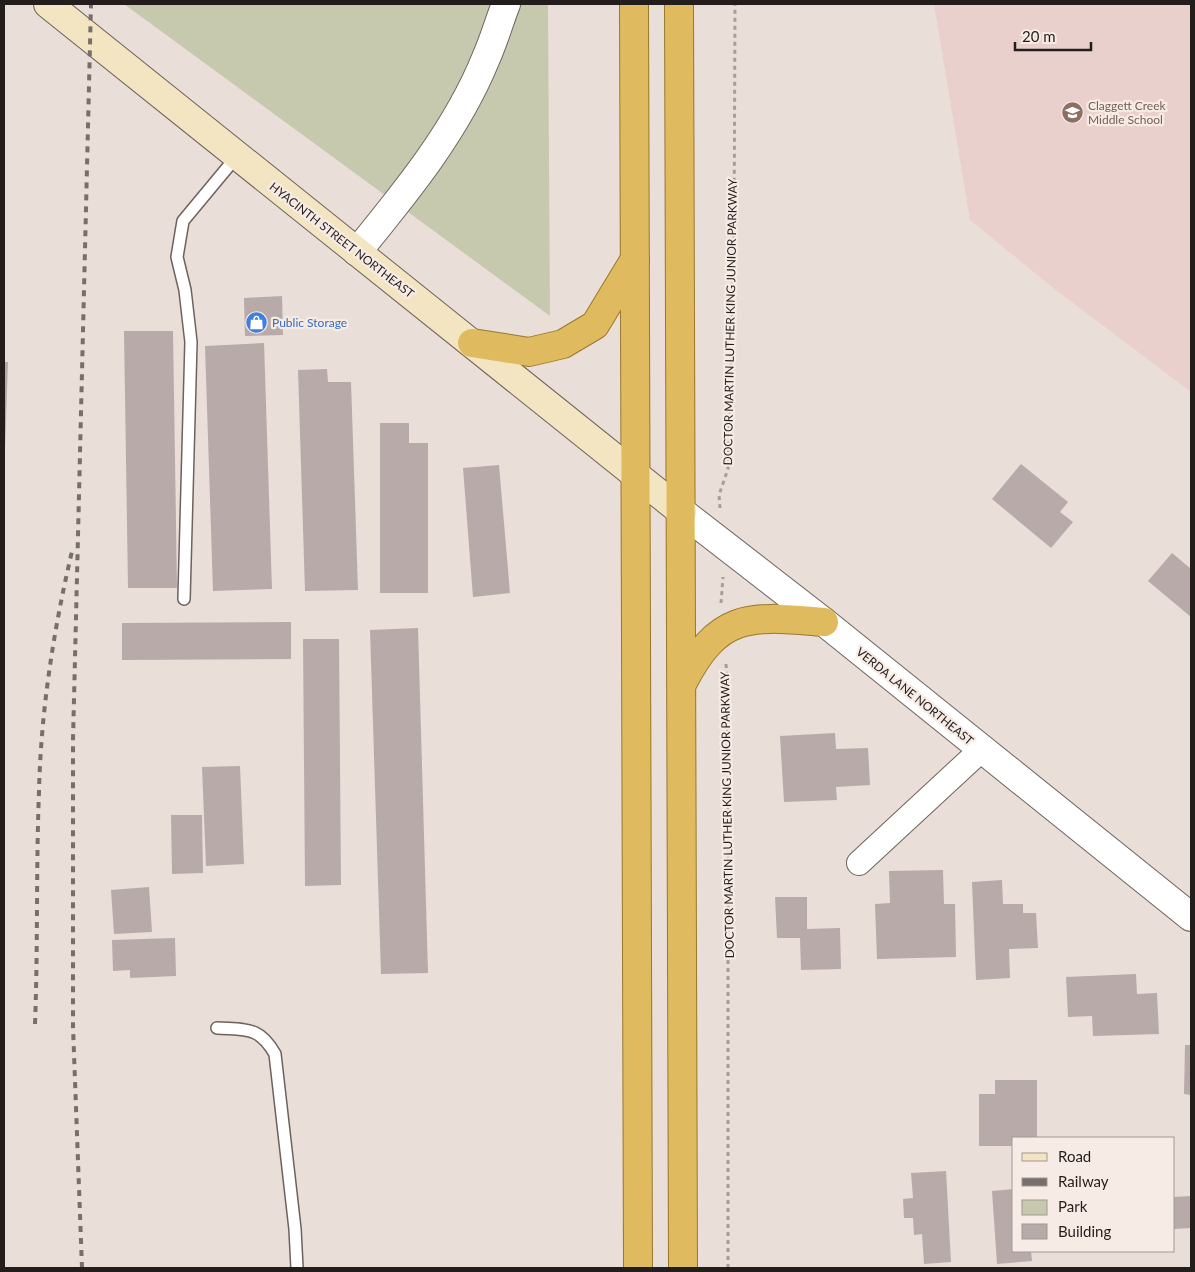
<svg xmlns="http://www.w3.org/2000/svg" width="1195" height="1272" viewBox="0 0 1195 1272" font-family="Lato,sans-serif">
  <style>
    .education { fill: #ead0cc }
    .green { fill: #c6c9ae }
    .building { fill: #b7aaa9 }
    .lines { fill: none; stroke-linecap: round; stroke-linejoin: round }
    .service-casing { stroke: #6d625d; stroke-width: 14 }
    .minor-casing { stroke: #6d625d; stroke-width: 26 }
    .tertiary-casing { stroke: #6d625d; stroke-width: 30 }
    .secondary-casing { stroke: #6d625d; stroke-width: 30 }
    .trunk-casing { stroke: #99782c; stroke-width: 30 }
    .path { stroke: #a79d99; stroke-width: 3; stroke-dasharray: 4 4; stroke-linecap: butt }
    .service { stroke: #fff; stroke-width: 11 }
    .minor { stroke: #fff; stroke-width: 24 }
    .tertiary { stroke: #fff; stroke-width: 28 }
    .secondary { stroke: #f4e5c2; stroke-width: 28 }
    .trunk { stroke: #e0ba5e; stroke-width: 28 }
    .rail { stroke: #766f6b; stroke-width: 4; stroke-dasharray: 6 6; stroke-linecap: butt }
    .labels { text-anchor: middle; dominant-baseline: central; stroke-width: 4.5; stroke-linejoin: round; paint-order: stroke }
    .education-label { font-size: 12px; fill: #785e54; stroke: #f7ebe5; text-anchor: start }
    .street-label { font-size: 12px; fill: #231e1c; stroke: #f7ebe5 }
    .shop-label { font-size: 12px; fill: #366cbe; stroke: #f7ebe5; text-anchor: start }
  </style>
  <rect width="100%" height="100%" fill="#eaded8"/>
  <polygon class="education" points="934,4 1191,4 1191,392 1052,287 970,220"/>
  <polygon class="green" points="124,4 548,4 550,316"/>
  <g class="building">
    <polygon points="282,296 283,335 245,336 244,298"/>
    <polygon points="124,331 173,331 177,588 128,588"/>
    <polygon points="264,343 272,589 213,591 205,346"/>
    <polygon points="4,362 8,362 5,448 4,448"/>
    <polygon points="327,369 328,382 351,382 358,590 305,591 298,370"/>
    <polygon points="380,423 409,423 409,443 428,443 428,593 380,593"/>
    <polygon points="1021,464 1068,502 1060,512 1073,522 1051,548 992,499"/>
    <polygon points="499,465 510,593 473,597 463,468"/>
    <polygon points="1172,553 1191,569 1191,617 1148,581"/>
    <polygon points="291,622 291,659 122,660 122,623"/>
    <polygon points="418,628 428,973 381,974 370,630"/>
    <polygon points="303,639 339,639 341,885 305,886"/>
    <polygon points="835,733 836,749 868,748 870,785 836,787 837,800 784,802 780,736"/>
    <polygon points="240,766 244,864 206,866 202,767"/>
    <polygon points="171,815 202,815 203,873 172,874"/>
    <polygon points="943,870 944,904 955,904 956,957 877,959 875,904 890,903 889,871"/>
    <polygon points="1002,880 1003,904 1023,904 1023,913 1036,913 1038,948 1009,949 1010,978 976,980 972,882"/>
    <polygon points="149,887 152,932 114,934 111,890"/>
    <polygon points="775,897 807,897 807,929 840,928 841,969 801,970 800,938 777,938"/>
    <polygon points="175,938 176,976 130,978 130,970 113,971 112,940"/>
    <polygon points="1136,974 1137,994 1157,993 1159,1034 1093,1036 1092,1016 1068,1017 1066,977"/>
    <polygon points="1185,1045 1191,1045 1191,1095 1184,1094"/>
    <polygon points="995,1080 1037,1080 1037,1138 1014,1138 1014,1146 979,1146 979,1094 995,1094"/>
    <polygon points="946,1171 951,1262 924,1264 922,1234 914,1235 913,1218 904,1218 903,1199 913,1198 911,1173"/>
    <polygon points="1014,1189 1014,1251 1031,1251 1032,1261 997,1264 992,1191"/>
    <polygon points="1191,1196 1191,1228 1174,1229 1174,1197"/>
  </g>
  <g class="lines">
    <defs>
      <g id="service">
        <polyline points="184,599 191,342 185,290 177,257 183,221 237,156"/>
        <path d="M 217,1028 C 246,1030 259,1026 275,1054 L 295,1229 L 297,1268"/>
      </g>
      <polyline id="minor" points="859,863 981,750"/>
      <g id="tertiary">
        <path d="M 357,252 C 406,192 457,130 486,58 C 494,40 499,22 506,4"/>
        <polyline points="682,512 824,622 1191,917"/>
      </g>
      <polyline id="secondary" points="48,4 682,512"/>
      <g id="trunk">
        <polyline points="634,4 638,1268"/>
        <polyline points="679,4 683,1268"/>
        <polyline points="472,343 529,352 563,344 595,325 635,259"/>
        <path d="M 682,684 C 719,611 750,616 824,622"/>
      </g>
    </defs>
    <use href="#service" class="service-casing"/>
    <use href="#minor" class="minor-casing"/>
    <use href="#tertiary" class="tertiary-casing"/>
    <use href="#secondary" class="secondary-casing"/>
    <use href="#trunk" class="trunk-casing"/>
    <g class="path">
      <polyline points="720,508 719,495 728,469 734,247 735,4"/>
      <polyline points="721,603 723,577"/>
      <polyline points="726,664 728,691 728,1268"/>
    </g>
    <use href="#service" class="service"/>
    <use href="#minor" class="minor"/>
    <use href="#tertiary" class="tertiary"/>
    <use href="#secondary" class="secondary"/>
    <use href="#trunk" class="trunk"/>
    <g class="rail">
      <path d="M 35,1024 C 38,946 36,869 39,791 C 41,709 54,627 73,547"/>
      <polyline points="82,1268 73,1027 73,740 91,4"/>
    </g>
  </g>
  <defs>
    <symbol id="school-disc" viewBox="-11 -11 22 22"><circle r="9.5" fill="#8d6e63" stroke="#f7ebe5"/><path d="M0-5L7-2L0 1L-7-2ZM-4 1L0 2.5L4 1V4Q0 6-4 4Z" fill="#fff"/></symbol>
    <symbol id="shop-disc" viewBox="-11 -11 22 22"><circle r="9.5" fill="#3f7fe0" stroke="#f7ebe5"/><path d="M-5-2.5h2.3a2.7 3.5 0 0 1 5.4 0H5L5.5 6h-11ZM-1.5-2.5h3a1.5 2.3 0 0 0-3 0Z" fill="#fff"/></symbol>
  </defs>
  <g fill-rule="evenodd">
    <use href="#school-disc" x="1060" y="100" width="25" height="25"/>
    <use href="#shop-disc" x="244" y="310" width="25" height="25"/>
  </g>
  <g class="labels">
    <g class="education-label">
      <text x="1088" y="105">Claggett Creek<tspan x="1088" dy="14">Middle School</tspan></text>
    </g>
    <g class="street-label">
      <text transform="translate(342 240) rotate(38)">HYACINTH STREET NORTHEAST</text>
      <text transform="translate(730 322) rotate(-89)">DOCTOR MARTIN LUTHER KING JUNIOR PARKWAY</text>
      <text transform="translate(915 696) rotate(39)">VERDA LANE NORTHEAST</text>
      <text transform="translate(727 815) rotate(-91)">DOCTOR MARTIN LUTHER KING JUNIOR PARKWAY</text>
    </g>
    <g class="shop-label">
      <text x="272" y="322">Public Storage</text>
    </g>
  </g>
  <rect width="1195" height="1272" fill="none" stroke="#231e1c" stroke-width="10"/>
  <rect x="1012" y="1137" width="162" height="115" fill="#f7ebe5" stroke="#a29995"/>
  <rect x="1022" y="1153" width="25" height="8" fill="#f4e5c2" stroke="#a29995"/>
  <text x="1058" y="1162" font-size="15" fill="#231e1c">Road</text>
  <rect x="1022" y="1178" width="25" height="8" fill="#766f6b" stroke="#a29995"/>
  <text x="1058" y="1187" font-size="15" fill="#231e1c">Railway</text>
  <rect x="1022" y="1200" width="25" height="15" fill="#c6c9ae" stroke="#a29995"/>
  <text x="1058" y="1212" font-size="15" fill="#231e1c">Park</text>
  <rect x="1022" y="1224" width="25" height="15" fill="#b7aaa9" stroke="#a29995"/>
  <text x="1058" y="1237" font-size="15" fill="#231e1c">Building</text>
  <path d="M1015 42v8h76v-8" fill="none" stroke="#231e1c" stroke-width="2.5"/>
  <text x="1022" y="42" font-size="15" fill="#231e1c" stroke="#f7ebe5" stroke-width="4" paint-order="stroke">20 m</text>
</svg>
